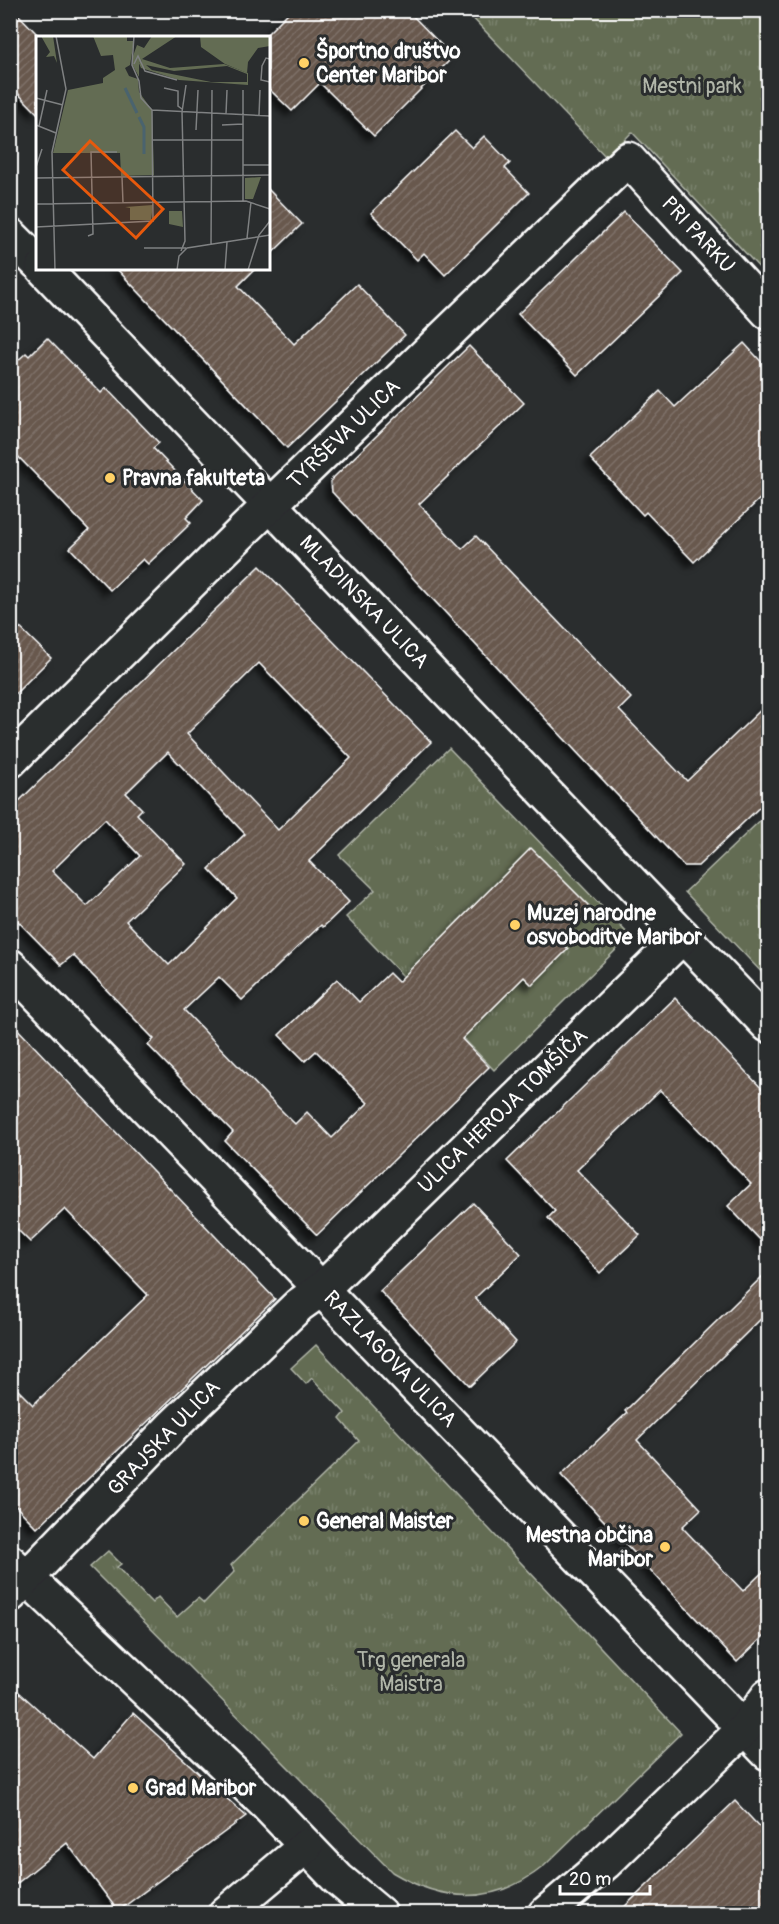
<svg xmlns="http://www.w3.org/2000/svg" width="779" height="1924" viewBox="0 0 779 1924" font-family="Pangolin,sans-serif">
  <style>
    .grass { fill: url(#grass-tufts); stroke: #b1b6a9; stroke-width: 1.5 }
    .building { fill: url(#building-hatch); stroke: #fff; stroke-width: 1.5; fill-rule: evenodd; filter: url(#shadow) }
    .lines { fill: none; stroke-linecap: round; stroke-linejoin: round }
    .minor-casing { stroke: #fff; stroke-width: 38 }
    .minor { stroke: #2a2d2e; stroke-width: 33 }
    .poi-dot { fill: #ffd166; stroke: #2a2d2e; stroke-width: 2 }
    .labels { text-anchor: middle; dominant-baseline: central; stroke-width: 6; stroke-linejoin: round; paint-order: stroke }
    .poi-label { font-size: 21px; font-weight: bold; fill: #fff; stroke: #2a2d2e; text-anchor: start }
    .park-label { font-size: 21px; fill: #b1b6a9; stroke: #2a2d2e }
    .street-label { font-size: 21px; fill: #fff; stroke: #2a2d2e }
    .inset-river { fill: none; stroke: #4a636e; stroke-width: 3 }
    .inset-road { fill: none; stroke: #7f8182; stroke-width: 1.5 }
    .view { fill: #e8590c; fill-opacity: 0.15; stroke: #e8590c; stroke-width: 3 }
    .inset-edge { fill: none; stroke: #fff; stroke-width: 3 }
  </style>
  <defs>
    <pattern id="grass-tufts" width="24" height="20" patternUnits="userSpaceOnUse" patternTransform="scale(1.5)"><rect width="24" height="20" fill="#636c53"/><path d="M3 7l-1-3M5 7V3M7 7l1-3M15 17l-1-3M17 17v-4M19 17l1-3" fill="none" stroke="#7a826d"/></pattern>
    <pattern id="building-hatch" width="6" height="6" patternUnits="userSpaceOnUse" patternTransform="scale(1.5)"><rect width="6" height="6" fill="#67584e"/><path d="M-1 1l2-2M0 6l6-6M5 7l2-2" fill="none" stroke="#7e7169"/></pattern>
    <filter id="shadow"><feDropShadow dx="-5.5" dy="5.5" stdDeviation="3" flood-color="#0009"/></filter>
  </defs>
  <rect width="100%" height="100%" fill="#2a2d2e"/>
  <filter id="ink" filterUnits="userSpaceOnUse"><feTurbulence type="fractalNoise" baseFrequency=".0167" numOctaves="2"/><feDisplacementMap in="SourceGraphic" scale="12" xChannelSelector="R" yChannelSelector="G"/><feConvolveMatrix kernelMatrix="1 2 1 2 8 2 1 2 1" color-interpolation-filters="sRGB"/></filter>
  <g filter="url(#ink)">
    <g class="grass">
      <polygon points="466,11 768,11 768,277 632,132 607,158"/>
      <polygon points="449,748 630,936 494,1070 346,917 375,890 339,855"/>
      <polygon points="768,813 768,979 685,892"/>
      <path d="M 316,1345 L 681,1733 L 544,1866 C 496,1905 444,1903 392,1872 L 90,1567 L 108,1551 L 121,1564 L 117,1567 L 152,1603 L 158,1597 L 177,1617 L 198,1598 L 204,1603 L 235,1571 L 231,1565 L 359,1441 L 340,1419 L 345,1413 L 312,1378 L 306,1384 L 291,1368 Z"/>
    </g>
    <g class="building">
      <polygon points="10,10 14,10 38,35 38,114 10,85"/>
      <polygon points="291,10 407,10 453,57 374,136 320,83 292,111 268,88 268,33"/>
      <polygon points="455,131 472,148 484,136 510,163 505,168 529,193 445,275 424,253 417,260 371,213"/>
      <polygon points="268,189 302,224 268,257"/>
      <polygon points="624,212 683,273 577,375 518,314"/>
      <polygon points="116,268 256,268 238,286 294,344 357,284 405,335 287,448"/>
      <polygon points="47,338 101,393 106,388 159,443 153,448 203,500 186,518 191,523 148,564 143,559 110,590 70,548 89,530 10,448 10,368 26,353 29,356"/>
      <polygon points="744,343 768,369 768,491 694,562 646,512 643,515 590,458 660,391 675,407"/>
      <polygon points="469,346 524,403 419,504 462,549 476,536 631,698 619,710 687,781 768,703 768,799 698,866 684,866 332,492 331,480"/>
      <path d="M 260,566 L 431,742 L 309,861 L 349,902 L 323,927 L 321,925 L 242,1000 L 219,977 L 184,1010 L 269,1098 L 295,1124 L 307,1112 L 332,1138 L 368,1103 L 316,1051 L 305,1061 L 279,1035 L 337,979 L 359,1002 L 389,973 L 398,982 L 531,848 L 592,909 L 560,941 L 568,949 L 532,985 L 524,977 L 462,1039 L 489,1067 L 317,1235 L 225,1141 L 233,1132 L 148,1045 L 154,1039 L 73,955 L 61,965 L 10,913 L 10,810 ZM 259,663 L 351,758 L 278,830 L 187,734 ZM 168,752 L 245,834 L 209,869 L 237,898 L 169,965 L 126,921 L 186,864 L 137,814 L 142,809 L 126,793 ZM 105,819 L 140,856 L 87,906 L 52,871 Z"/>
      <polygon points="10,618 51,658 10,699"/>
      <polygon points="675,998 768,1095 768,1248 728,1206 751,1184 660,1090 577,1170 640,1235 600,1273 548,1218 555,1211 507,1161"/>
      <polygon points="10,1021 275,1299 37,1528 10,1500 10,1382 33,1405 148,1295 65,1209 30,1242 10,1222"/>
      <polygon points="473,1203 521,1254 475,1298 516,1342 470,1386 380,1291"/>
      <polygon points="768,1271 768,1312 637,1440 701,1509 682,1527 743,1591 768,1567 768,1632 737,1662 561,1475 627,1413 625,1411"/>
      <polygon points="10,1684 93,1759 133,1713 246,1816 118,1911 67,1843 10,1889"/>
      <polygon points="735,1801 768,1836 768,1914 617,1914"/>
    </g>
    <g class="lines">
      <defs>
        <g id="minor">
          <polyline points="10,235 38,263"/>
          <polyline points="43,268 768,1025"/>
          <polyline points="10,761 245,529 628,159 768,312"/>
          <polyline points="10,966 768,1753"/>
          <polyline points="10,1562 267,1805 338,1879 380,1914"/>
          <polyline points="10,1595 172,1427 299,1305 323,1288 683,936"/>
          <polyline points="225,1914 306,1846"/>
          <polyline points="545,1914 605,1863 745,1728 768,1696"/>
        </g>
      </defs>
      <use href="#minor" class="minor-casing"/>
      <use href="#minor" class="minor"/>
    </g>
  </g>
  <g class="poi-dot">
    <circle cx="304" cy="63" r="6"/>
    <circle cx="110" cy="478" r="6"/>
    <circle cx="515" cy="925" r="6"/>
    <circle cx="304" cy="1521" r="6"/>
    <circle cx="665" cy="1547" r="6"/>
    <circle cx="133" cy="1788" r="6"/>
  </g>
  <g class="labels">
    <g class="poi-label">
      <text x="316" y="51">Športno društvo<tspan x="316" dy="24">Center Maribor</tspan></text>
      <text x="122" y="478">Pravna fakulteta</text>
      <text x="527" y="913">Muzej narodne<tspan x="527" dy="24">osvoboditve Maribor</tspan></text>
      <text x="316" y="1521">General Maister</text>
      <text x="653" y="1535" text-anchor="end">Mestna občina<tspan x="653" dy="24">Maribor</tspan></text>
      <text x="145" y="1788">Grad Maribor</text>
    </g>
    <g class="park-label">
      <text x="692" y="86">Mestni park</text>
      <text x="411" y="1660">Trg generala<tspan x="411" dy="24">Maistra</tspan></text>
    </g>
    <g class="street-label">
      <text transform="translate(698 235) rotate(47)">PRI PARKU</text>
      <text transform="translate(344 434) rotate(-44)">TYRŠEVA ULICA</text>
      <text transform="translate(364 602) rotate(46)">MLADINSKA ULICA</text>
      <text transform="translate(503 1111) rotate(-44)">ULICA HEROJA TOMŠIČA</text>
      <text transform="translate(390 1359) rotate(46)">RAZLAGOVA ULICA</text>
      <text transform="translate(164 1438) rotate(-46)">GRAJSKA ULICA</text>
    </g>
  </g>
  <g transform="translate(36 36)">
    <rect width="234" height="234" fill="#2a2d2e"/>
    <path d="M 57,0 L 91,0 L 91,5 L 98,5 L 94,29 L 89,32 L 93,40 L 102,43 L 103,56 L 116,74 L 118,139 L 85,140 L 84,117 L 17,117 L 32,54 L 67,47 L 67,42 L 79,34 L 77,19 L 65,20 ZM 106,23 L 134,32 L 188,28 L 212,37 L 212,49 L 143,44 L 105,32 L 102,25 L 105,28 ZM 110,29 L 138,35 L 191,30 L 211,38 L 211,46 L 175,46 L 116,34 ZM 225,141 L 217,163 L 209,163 L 209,142 ZM 117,169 L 115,184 L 94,184 L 94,172 L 89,171 ZM 133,175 L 146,175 L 147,191 L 133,188 Z" fill="#636c53" fill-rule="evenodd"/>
    <path d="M 5,0 L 17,0 L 21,27 L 18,20 L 10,21 L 14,16 ZM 116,0 L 141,0 L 106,23 L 105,29 L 103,26 L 103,41 L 96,28 L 97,20 L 101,9 L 108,12 ZM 164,0 L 234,0 L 234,10 L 222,12 L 212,26 L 211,37 L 189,28 L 165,11 Z" fill="#636c53"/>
    <path class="inset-river" d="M 89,52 L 101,77M 103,81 L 108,91 L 108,118"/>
    <path class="inset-road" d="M 98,0 L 96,29 L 103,45 L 105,62 L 116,74M 234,23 L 230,22 L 226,30 L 225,44 L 234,46M 98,28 L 102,20 L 109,35 L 141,44M 128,52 L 142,55 L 142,70 L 146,73M 207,54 L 207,166M 0,62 L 27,69M 116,74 L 234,80M 190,78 L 191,54M 223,79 L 224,54M 0,89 L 20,97M 186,89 L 207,88M 3,90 L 11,54M 160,94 L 162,54M 117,104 L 207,104M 207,129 L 233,129M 0,131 L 6,113M 86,141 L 87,167M 0,142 L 234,139M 0,168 L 210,165 L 234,173M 0,191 L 117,185 L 116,74M 52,200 L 57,198 L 55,116 L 81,116M 211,202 L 215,166M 175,209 L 176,54M 108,212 L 150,212M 145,215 L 149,205 L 146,76 L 150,49M 19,234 L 16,116 L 30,53 L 20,0M 141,234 L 143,220 L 151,212 L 234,199M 189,234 L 191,206M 212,234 L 223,199 L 234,185"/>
    <path class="view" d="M 54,105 L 127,173 L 100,202 L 27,134 Z"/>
    <rect width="234" height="234" class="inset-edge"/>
  </g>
  <rect width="779" height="1924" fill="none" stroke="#2a2d2e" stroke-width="36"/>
  <rect x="18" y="18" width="743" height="1888" fill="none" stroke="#fff" stroke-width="2" filter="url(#ink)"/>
  <path d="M560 1885v9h90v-9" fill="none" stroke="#ffffff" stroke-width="3"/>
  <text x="569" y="1885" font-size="18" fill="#ffffff" stroke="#2a2d2e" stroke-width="4.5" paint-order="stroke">20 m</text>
</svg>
